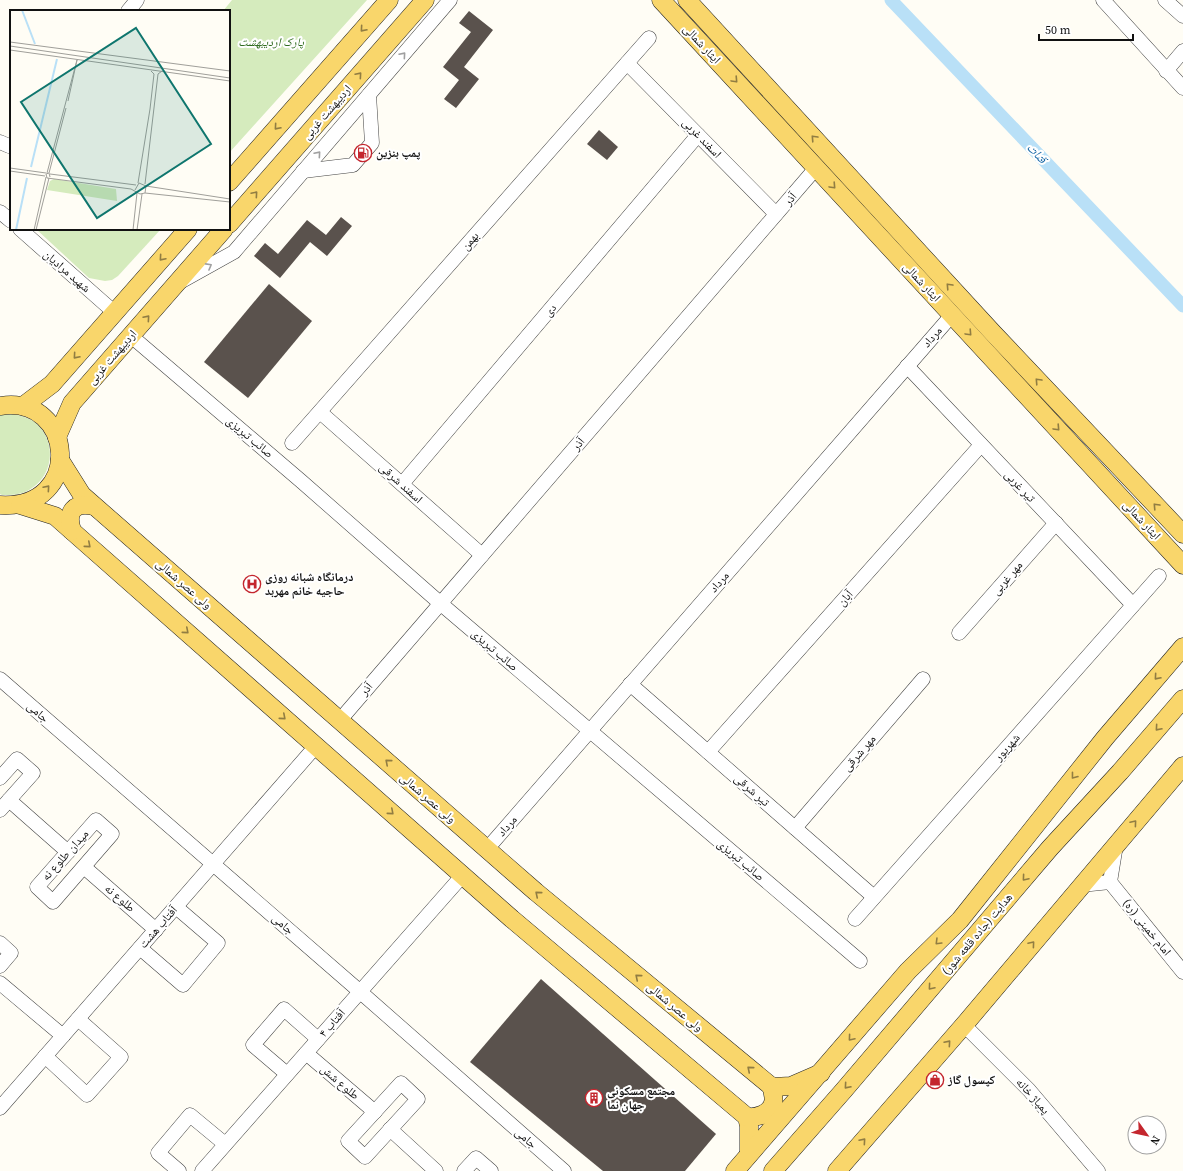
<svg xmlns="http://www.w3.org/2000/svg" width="1183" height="1171" viewBox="0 0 1183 1171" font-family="'Source Serif 4','Noto Naskh Arabic',serif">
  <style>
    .green { fill: #d5ebbd }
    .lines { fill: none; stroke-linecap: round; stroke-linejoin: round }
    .canal { stroke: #b9e0f7; stroke-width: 13 }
    .building { fill: #5a524d }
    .minor-casing { stroke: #444; stroke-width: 15 }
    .major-casing { stroke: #222; stroke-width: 19 }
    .minor { stroke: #fff; stroke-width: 14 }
    .major { stroke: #f9d66b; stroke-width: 18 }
    .oneway { stroke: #917d42 }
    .oneway2 { stroke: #a0a0a0 }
    .labels { text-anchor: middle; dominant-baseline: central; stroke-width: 4; stroke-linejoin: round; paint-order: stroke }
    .park-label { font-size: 12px; font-style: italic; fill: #2f6b1f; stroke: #fff }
    .street-label { font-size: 12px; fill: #111; stroke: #fff }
    .poi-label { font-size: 12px; font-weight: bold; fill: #111; stroke: #fff; text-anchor: start }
    .water-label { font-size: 13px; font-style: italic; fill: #1768a6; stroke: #fff }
    .inset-river { fill: none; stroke: #b9e0f7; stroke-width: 2 }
    .inset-road { fill: none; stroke: #a09f9a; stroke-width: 1 }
    .view { fill: #0f766e; fill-opacity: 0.15; stroke: #0f766e; stroke-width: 2 }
    .inset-edge { fill: none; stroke: #111; stroke-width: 2 }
  </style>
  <rect width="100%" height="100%" fill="#fffdf5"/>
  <g class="green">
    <polygon points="232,0 367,0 229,153 229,11 223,11"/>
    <polygon points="36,229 161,229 118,276 112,280 105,281 89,278"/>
    <path d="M 13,414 C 22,416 31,418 38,425 C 57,444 53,477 29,490 C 20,495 11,495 2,495 L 0,494 L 0,415 Z"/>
  </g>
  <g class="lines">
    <polyline class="canal" points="891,0 1183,306"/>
  </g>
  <g class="building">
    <polygon points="469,11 493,30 464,67 479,79 456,108 444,99 459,80 443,67 471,32 459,23"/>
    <polygon points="599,130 618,147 607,160 587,144"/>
    <polygon points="341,217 352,226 327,256 310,242 280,278 254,256 265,243 278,254 307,220 326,235"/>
    <polygon points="269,284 312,321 248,398 204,362"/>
    <polygon points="541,979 716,1134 685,1171 603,1171 470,1062"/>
  </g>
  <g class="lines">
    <defs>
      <g id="minor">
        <polyline points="1103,0 1183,88"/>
        <polyline points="1165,0 1183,16"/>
        <polyline points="128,11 137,0"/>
        <polyline points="627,63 776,214"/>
        <polyline points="1166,71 1183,51"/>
        <polyline points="0,142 9,146 11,145"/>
        <polyline points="303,171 353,165 372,143 369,95"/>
        <polyline points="0,212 11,221"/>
        <polyline points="20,229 114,312"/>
        <polyline points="182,281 234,252 450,0"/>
        <polyline points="131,336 301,481 440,603 860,961"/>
        <polyline points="907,366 1133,605"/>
        <polyline points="320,412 482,555"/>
        <polyline points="292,443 649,38"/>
        <polyline points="402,484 698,135"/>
        <polyline points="959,633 1056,523"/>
        <polyline points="0,679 357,989 564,1171"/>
        <polyline points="630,684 874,897"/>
        <polyline points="340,720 816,168"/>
        <polyline points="708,752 981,445"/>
        <polyline points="0,778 17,759 33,773 0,810"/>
        <polyline points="9,800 68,852"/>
        <polygon points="96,820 112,834 53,902 37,887"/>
        <polyline points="795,828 923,679"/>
        <polyline points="487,849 952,315"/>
        <polyline points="84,867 156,930"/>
        <polyline points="1110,882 1183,972"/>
        <polyline points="1110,882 1116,845"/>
        <polyline points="1081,885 1110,882"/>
        <polyline points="855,919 1159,576"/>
        <polyline points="0,943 11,953 0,966"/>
        <polyline points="140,948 183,985 218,943 176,907"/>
        <polyline points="0,983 63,1036"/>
        <polyline points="964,1025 1029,1090 1098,1171"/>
        <polyline points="306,1053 375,1112"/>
        <polyline points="45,1056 87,1095 121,1057 78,1019"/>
        <polyline points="287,1074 253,1045 284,1009 318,1039"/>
        <polygon points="401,1083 418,1099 365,1157 348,1141"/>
        <polyline points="0,1108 316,746"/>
        <polyline points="390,1129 436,1171"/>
        <polyline points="179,1171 158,1153 190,1115 225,1144"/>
        <polyline points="202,1171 463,875"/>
        <polyline points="464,1171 476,1158 491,1171"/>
      </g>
      <g id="major">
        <polyline points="661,0 1183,565"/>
        <polyline points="687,0 993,333 1183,534"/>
        <polyline points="229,182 389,0"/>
        <polyline points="229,224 425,0"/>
        <path d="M 0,406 C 75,394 85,510 0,505"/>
        <polyline points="23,406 52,384 188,229"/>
        <polyline points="57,437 72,403 224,229"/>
        <polyline points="60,460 82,495 536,892 772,1087 791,1086 821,1073"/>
        <polyline points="20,505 55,516 72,531 512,919 747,1117 749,1126 749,1154"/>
        <path d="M 72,531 C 66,511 74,502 94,506"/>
        <path d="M 747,1117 C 757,1118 770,1114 773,1103 C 775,1099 772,1092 772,1087"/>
        <polyline points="735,1171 908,971 960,920 1105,738 1183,647"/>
        <polyline points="773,1171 844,1090 1050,848 1120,772 1183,699"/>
        <polyline points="837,1171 964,1025 1183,766"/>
      </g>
    </defs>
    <use href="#minor" class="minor-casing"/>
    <use href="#major" class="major-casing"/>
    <use href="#minor" class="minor"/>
    <use href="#major" class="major"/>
  </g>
  <defs><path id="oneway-chevron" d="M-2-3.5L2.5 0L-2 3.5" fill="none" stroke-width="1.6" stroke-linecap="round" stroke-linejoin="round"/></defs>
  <g class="oneway">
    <use href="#oneway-chevron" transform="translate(363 29) rotate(131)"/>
    <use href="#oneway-chevron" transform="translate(359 75) rotate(-49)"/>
    <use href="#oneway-chevron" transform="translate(735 80) rotate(47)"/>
    <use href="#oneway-chevron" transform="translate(277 127) rotate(131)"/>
    <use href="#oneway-chevron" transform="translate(814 138) rotate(-133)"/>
    <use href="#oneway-chevron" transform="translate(833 186) rotate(47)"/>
    <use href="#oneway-chevron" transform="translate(255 194) rotate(-49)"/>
    <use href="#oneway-chevron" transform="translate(162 258) rotate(131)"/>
    <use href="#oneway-chevron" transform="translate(949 286) rotate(-133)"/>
    <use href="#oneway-chevron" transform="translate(147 318) rotate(-49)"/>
    <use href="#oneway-chevron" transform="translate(969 333) rotate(47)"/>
    <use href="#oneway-chevron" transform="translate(76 356) rotate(131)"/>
    <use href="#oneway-chevron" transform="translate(1038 381) rotate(-133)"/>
    <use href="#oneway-chevron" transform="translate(1057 428) rotate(47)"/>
    <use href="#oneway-chevron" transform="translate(47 488) rotate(-49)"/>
    <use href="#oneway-chevron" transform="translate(1156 506) rotate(-133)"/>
    <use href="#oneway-chevron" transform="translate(88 545) rotate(41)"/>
    <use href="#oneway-chevron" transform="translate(186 631) rotate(41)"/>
    <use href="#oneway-chevron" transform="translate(1157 677) rotate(131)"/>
    <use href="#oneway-chevron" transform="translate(283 717) rotate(41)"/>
    <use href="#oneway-chevron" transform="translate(1158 728) rotate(131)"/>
    <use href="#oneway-chevron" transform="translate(388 762) rotate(-139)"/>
    <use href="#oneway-chevron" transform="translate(1074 776) rotate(128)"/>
    <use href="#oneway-chevron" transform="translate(391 812) rotate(41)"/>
    <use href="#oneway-chevron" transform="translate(1134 823) rotate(-50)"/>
    <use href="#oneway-chevron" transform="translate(1025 878) rotate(130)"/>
    <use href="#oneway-chevron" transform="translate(538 894) rotate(-140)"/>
    <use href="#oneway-chevron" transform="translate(938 942) rotate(135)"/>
    <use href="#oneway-chevron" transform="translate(1032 944) rotate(-50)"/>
    <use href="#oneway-chevron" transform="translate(638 977) rotate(-140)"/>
    <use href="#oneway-chevron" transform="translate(931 987) rotate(130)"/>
    <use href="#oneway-chevron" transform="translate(851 1038) rotate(130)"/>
    <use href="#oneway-chevron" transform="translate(948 1043) rotate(-49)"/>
    <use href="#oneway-chevron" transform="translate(750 1069) rotate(-140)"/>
    <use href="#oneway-chevron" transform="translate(847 1086) rotate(131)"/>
    <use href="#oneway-chevron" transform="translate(863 1141) rotate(-49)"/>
  </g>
  <g class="oneway2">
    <use href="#oneway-chevron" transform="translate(403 55) rotate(-49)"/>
    <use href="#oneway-chevron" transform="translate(318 154) rotate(-49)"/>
    <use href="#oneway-chevron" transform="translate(209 266) rotate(-29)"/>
  </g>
  <defs>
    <symbol id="fuel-ring" viewBox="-11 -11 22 22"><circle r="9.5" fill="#fff" stroke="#c4262e" stroke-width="1.5"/><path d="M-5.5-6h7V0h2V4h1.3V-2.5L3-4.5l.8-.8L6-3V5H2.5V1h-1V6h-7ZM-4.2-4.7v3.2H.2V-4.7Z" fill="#c4262e"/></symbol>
    <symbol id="hospital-ring" viewBox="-11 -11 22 22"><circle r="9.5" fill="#fff" stroke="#c4262e" stroke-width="1.5"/><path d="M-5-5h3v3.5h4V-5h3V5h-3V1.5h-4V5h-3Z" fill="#c4262e"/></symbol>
    <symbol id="shop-ring" viewBox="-11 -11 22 22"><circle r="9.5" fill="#fff" stroke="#c4262e" stroke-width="1.5"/><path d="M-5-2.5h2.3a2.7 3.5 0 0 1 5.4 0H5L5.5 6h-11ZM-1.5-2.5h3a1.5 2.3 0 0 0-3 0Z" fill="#c4262e"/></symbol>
    <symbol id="building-ring" viewBox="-11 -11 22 22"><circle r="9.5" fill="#fff" stroke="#c4262e" stroke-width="1.5"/><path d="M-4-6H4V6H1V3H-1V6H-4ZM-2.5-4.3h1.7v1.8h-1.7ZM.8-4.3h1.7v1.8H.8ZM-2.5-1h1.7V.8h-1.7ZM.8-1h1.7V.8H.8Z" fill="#c4262e"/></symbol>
  </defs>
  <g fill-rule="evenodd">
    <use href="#fuel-ring" x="353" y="143" width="20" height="20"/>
    <use href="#hospital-ring" x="242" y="574" width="20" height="20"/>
    <use href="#shop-ring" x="925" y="1070" width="20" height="20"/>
    <use href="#building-ring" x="584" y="1088" width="20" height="20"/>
  </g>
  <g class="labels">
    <g class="park-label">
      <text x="271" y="42">پارک اردیبهشت</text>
    </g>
    <g class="street-label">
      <text transform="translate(702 44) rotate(47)">ایثار شمالی</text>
      <text transform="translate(327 112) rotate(-49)">اردیبهشت غربی</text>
      <text transform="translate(702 138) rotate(46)">اسفند غربی</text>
      <text transform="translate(790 199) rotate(-49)">آذر</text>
      <text transform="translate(470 241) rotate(-49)">بهمن</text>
      <text transform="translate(67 271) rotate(41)">شهید مرادیان</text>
      <text transform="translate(922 282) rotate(47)">ایثار شمالی</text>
      <text transform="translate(550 310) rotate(-50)">دی</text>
      <text transform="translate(932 337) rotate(-49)">مرداد</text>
      <text transform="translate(112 357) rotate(-49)">اردیبهشت غربی</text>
      <text transform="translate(250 437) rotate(40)">صائب تبریزی</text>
      <text transform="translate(578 444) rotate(-49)">آذر</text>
      <text transform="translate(401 483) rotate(42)">اسفند شرقی</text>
      <text transform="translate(1020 486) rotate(47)">تیر غربی</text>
      <text transform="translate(1142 520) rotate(47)">ایثار شمالی</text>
      <text transform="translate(1007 578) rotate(-49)">مهر غربی</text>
      <text transform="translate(719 582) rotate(-49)">مرداد</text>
      <text transform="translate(184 584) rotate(41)">ولی عصر شمالی</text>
      <text transform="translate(845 598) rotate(-48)">آبان</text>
      <text transform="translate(495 650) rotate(41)">صائب تبریزی</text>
      <text transform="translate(366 689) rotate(-49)">آذر</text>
      <text transform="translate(38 712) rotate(41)">جامی</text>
      <text transform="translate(1007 747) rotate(-48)">شهریور</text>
      <text transform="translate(859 753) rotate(-49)">مهر شرقی</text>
      <text transform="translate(752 790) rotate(41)">تیر شرقی</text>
      <text transform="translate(428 798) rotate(41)">ولی عصر شمالی</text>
      <text transform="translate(507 826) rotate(-49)">مرداد</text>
      <text transform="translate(65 855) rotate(-48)">میدان طلوع نه</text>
      <text transform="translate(741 860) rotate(40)">صائب تبریزی</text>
      <text transform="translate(120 898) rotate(41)">طلوع نه</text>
      <text transform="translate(283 924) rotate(41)">جامی</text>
      <text transform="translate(158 927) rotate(-49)">آفتاب هشت</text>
      <text transform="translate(1147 927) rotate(51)">امام خمینی (ره)</text>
      <text transform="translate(977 934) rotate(-50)">هدایت (جاده قلعه شور)</text>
      <text transform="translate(675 1007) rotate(40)">ولی عصر شمالی</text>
      <text transform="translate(332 1023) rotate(-49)">آفتاب ۴</text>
      <text transform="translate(340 1082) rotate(41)">طلوع شش</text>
      <text transform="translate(1033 1096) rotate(48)">پمپاژ خانه</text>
      <text transform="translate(526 1138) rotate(41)">جامی</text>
    </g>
    <g class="poi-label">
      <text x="376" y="153">پمپ بنزین</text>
      <text x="265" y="577">درمانگاه شبانه‌ روزی<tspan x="265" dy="14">حاجیه‌ خانم مهربد</tspan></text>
      <text x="948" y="1080">کپسول گاز</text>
      <text x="607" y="1091">مجتمع مسکونی<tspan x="607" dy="14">جهان نما</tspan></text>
    </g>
    <g class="water-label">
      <text transform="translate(1037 153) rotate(46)">قنات</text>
    </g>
  </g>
  <g transform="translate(10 10)">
    <rect width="220" height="220" fill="#fffdf5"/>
    <path d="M 44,169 L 106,179 L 107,191 L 37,180 L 40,171 Z" fill="#d5ebbd"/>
    <path class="inset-river" d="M 12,0 L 25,34M 21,157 L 47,49M 6,220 L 17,168"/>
    <path class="inset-road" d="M 0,32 L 220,61M 0,36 L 220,68M 0,40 L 220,71M 58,91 L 67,50M 0,158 L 36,163M 0,161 L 35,166M 37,163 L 67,50M 39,163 L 56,98M 40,164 L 126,175M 40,167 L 39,163 L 36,164 L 37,168 L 121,179 L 130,184 L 135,183 L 136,176 L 129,173 L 125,180M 128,173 L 140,99 L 144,64 L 141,61M 135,174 L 148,64 L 152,61M 136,176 L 220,189M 135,183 L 220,192M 24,220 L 36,167M 26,220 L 39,168M 123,220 L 127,183M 127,220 L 132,184"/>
    <path class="view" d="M 126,18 L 201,134 L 87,208 L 11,92 Z"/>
    <rect width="220" height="220" class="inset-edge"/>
  </g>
  <g transform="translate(1147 1135) rotate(123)"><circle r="19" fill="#ffffff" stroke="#a0a0a0"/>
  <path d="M0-3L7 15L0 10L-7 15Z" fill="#c4262e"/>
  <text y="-6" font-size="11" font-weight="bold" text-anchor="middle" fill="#111111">N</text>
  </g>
  <path d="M1039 34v6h94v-6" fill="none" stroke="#111111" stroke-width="2"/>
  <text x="1045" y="34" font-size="12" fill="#111111" stroke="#ffffff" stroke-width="3" paint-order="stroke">50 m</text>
</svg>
